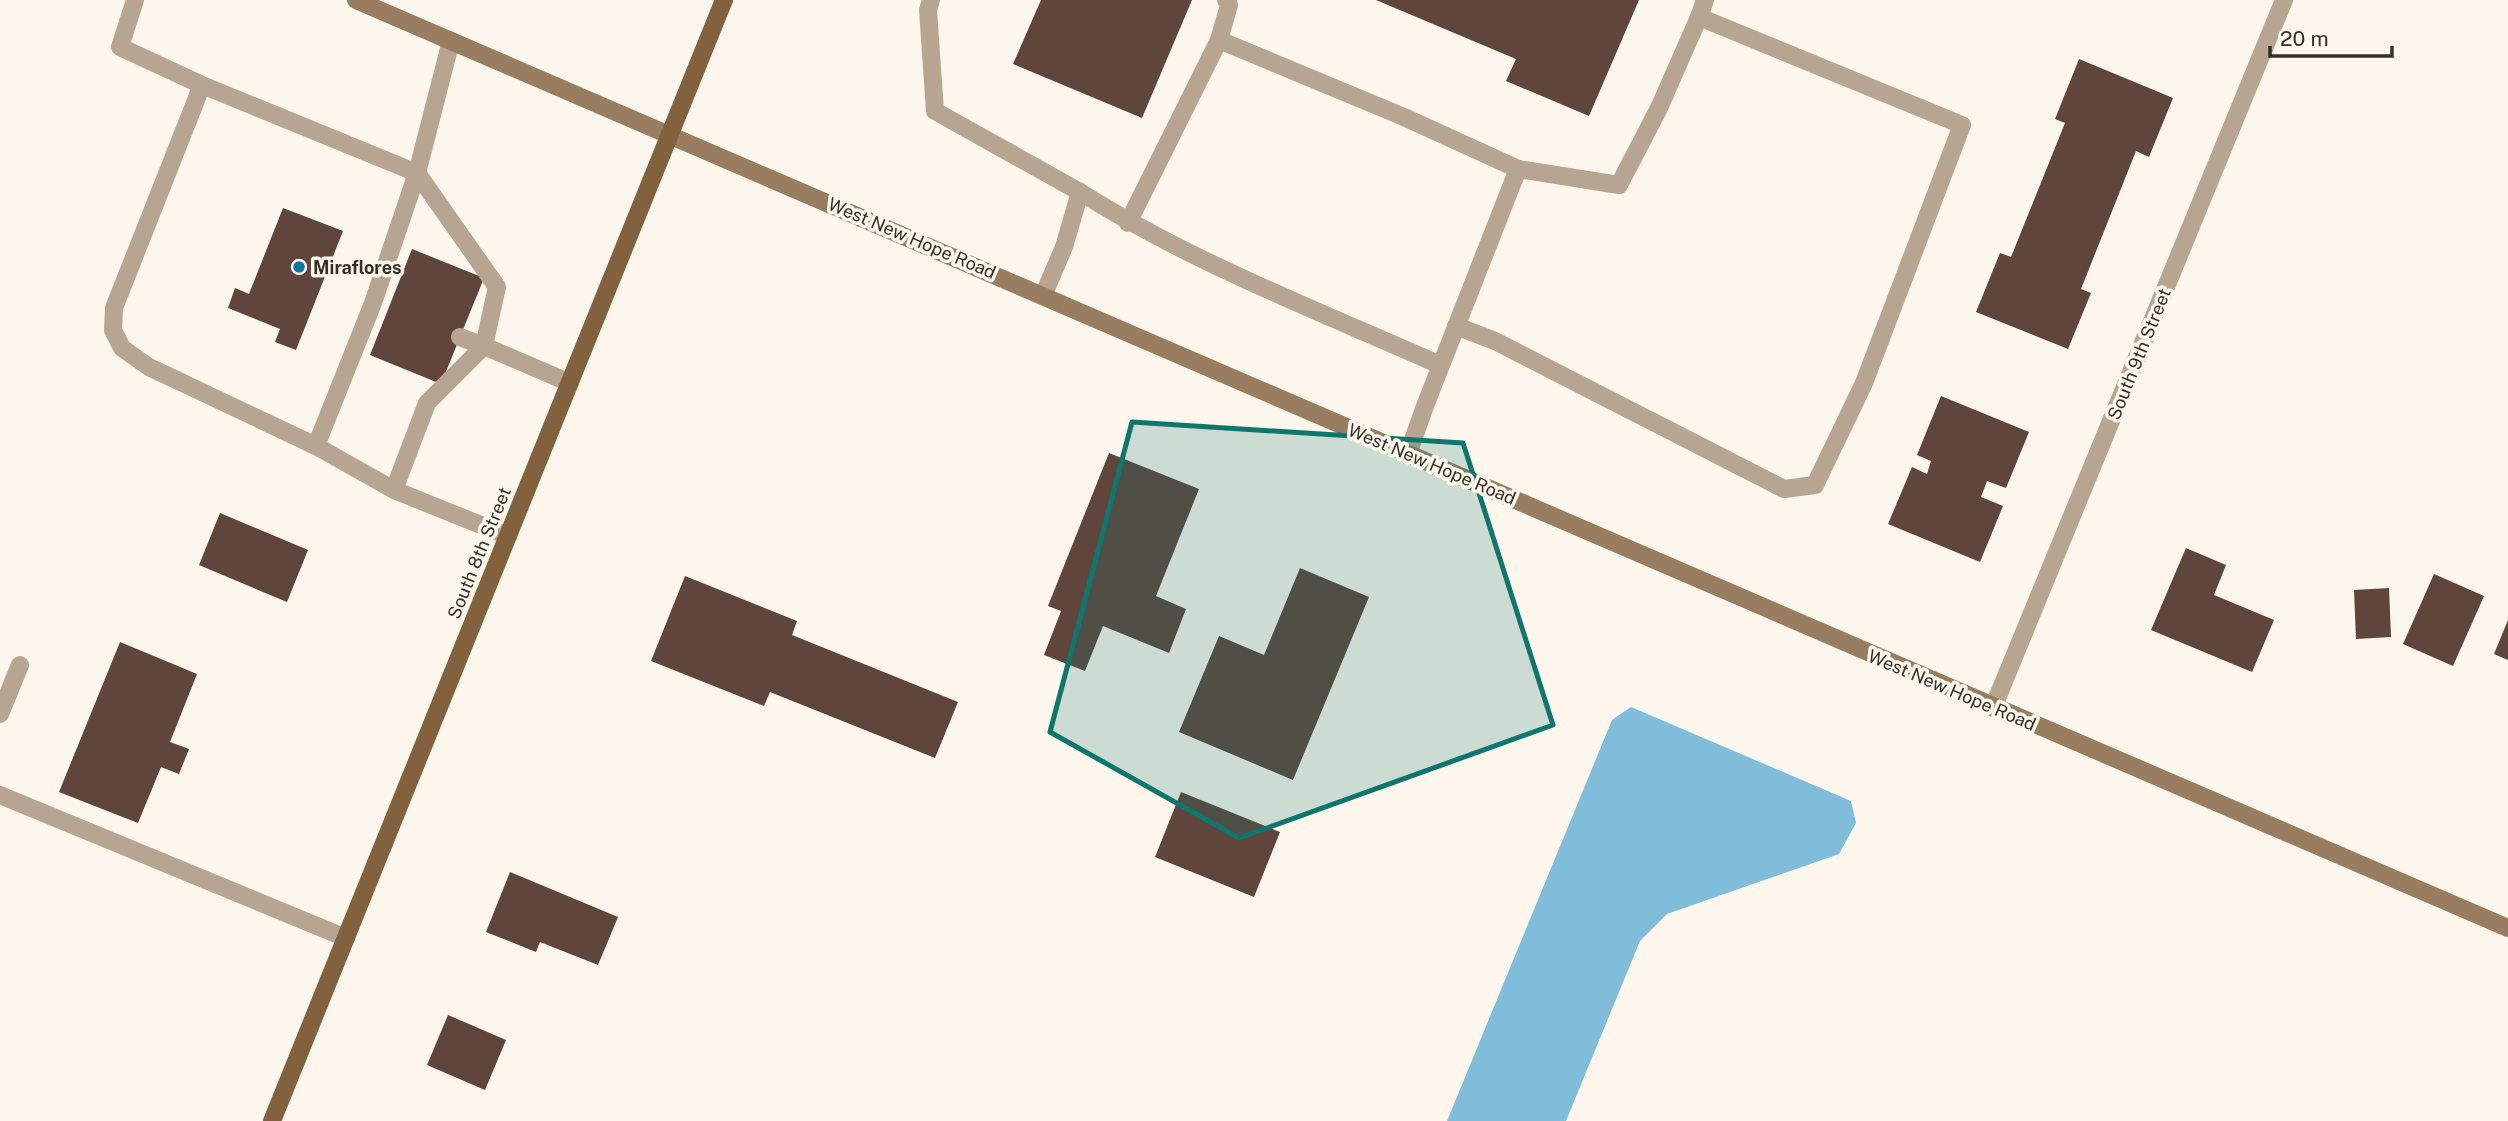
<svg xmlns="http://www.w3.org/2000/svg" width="2508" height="1121" viewBox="0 0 2508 1121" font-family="'Public Sans',sans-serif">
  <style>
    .water { fill: #7fbddb }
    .building { fill: #5f453c }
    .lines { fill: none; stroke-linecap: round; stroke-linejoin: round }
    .service { stroke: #b7a592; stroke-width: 18 }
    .minor { stroke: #b7a592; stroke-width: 18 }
    .secondary { stroke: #987d61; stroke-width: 18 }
    .primary { stroke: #81613e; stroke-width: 18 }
    .marked { fill: #0f766e; fill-opacity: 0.2; stroke: #0f766e; stroke-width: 5; stroke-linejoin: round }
    .poi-dot { fill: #0f74a0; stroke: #fdf6ec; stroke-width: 2.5 }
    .labels { text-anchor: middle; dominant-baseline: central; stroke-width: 7; stroke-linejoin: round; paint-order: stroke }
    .street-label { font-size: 18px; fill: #362f25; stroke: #fdf6ec }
    .poi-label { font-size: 18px; font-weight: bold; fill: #362f25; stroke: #fdf6ec; text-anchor: start }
  </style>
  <rect width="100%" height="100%" fill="#fdf6ec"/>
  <polygon class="water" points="1631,707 1851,801 1856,823 1839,854 1667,914 1640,941 1566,1121 1447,1121 1612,720"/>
  <g class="building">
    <polygon points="1041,0 1192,0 1142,118 1013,64"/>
    <polygon points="1376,0 1639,0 1589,116 1506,81 1516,59"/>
    <polygon points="2079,59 2173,98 2149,157 2136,151 2081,289 2091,293 2068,349 1976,312 2000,253 2011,257 2065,123 2055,119"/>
    <polygon points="283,208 343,231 296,350 275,342 280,329 228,308 235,288 249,294"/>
    <polygon points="412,249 484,278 441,384 370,355"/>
    <polygon points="1941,396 2029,432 2006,488 1987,481 1981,497 2003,506 1980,562 1888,524 1912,467 1927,474 1931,461 1917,455"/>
    <polygon points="1109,453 1199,489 1156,596 1186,609 1169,653 1103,626 1085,671 1044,655 1061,611 1048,606"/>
    <polygon points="220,513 308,550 287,602 199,565"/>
    <polygon points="2186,548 2226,565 2214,595 2274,620 2252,672 2151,630"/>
    <polygon points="1300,568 1369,597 1293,780 1179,732 1219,636 1264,655"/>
    <polygon points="2434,574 2484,596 2453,666 2403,644"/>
    <polygon points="685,576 797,621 792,635 958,702 935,758 770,692 764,706 651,661"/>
    <polygon points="2389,588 2391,637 2356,639 2354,590"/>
    <polygon points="2508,620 2508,660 2494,654"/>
    <polygon points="120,642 197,674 170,742 189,749 179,774 161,767 138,823 59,792"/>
    <polygon points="1181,792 1280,832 1254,897 1155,857"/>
    <polygon points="510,872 618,917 598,965 540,942 536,952 486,932"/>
    <polygon points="448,1015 506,1040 485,1090 427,1065"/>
  </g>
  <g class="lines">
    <g class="service">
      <polyline points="135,0 120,47 202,85 417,173 451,41"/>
      <polyline points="931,0 928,10 935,111 1080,192"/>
      <polyline points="1699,17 1705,0"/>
      <polyline points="1219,40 1404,117 1518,169 1425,406 1408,454"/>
      <polyline points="202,85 114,308 113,330 122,348 149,367 316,446 394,490"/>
      <polyline points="417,173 497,287 484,346 460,337"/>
      <polyline points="1128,223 1219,40 1229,5 1226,0"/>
      <path d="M 1043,296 L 1064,247 L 1080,192 C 1193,263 1319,311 1440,365"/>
      <polyline points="1456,326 1495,341 1784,489 1815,485 1864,383 1962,125 1699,17 1659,108 1619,185 1518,169"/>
      <polyline points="316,446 373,303 417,173"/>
      <polyline points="508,536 394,490 427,403 484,346 570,383"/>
      <polyline points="0,714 20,665"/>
      <polyline points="0,795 346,938"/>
    </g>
    <polyline class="minor" points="1993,708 2284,0"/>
    <path class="secondary" d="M 356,0 C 1075,307 1789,621 2508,928"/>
    <polyline class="primary" points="272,1121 724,0"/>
  </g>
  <path class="marked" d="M 1132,422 L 1463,443 L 1553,725 L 1239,838 L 1050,732 Z"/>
  <circle class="poi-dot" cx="299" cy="267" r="7"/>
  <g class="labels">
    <g class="street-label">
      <text transform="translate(912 238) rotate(23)">West New Hope Road</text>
      <text transform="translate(2139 354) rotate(-68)">South 9th Street</text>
      <text transform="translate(1432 464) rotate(23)">West New Hope Road</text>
      <text transform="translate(479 553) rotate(-68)">South 8th Street</text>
      <text transform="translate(1952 690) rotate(23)">West New Hope Road</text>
    </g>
    <g class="poi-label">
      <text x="313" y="267">Miraflores</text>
    </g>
  </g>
  <path d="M2270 46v10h122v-10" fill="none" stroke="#362f25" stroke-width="3.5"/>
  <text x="2280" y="46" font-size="21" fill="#362f25" stroke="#fdf6ec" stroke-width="5" paint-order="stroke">20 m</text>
</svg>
